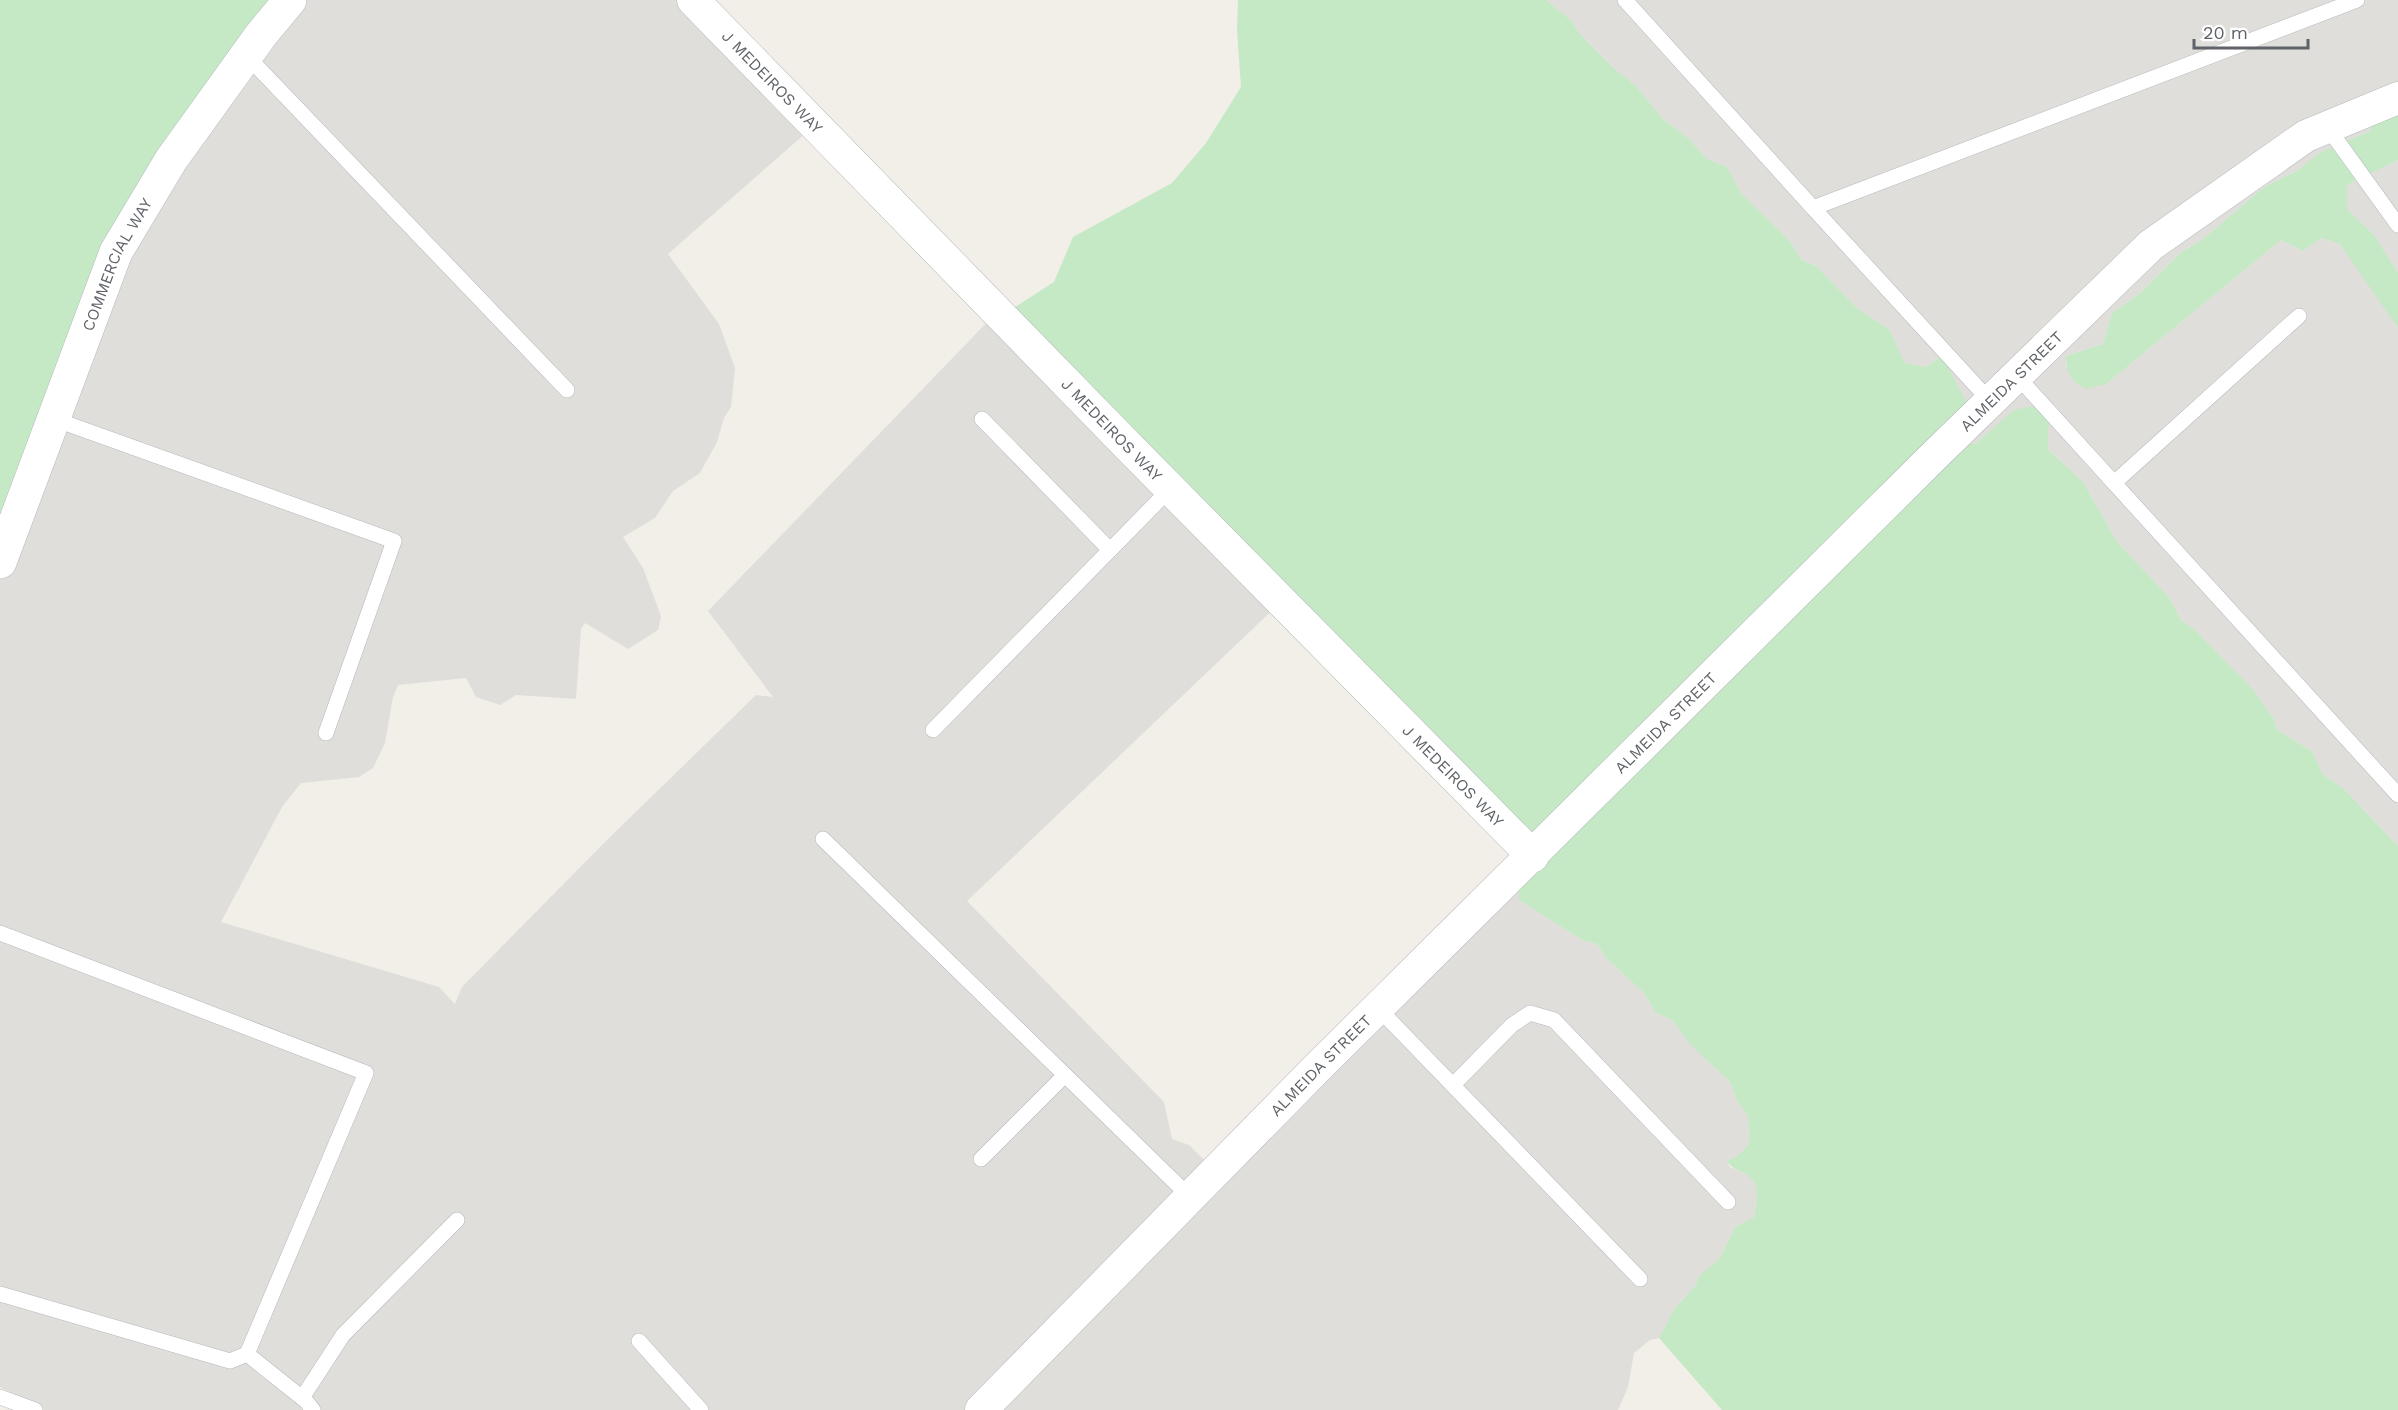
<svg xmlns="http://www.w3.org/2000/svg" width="2398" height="1410" viewBox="0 0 2398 1410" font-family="'Work Sans',sans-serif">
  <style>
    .industrial { fill: #e0deda }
    .green { fill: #c5e8c5 }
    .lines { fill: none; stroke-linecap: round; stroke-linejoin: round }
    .lane-casing { stroke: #b5b8bc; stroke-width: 16 }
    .street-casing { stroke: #b5b8bc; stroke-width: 33 }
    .secondary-casing { stroke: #b6babf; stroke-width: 34 }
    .lane { stroke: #fff; stroke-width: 15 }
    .street { stroke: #fff; stroke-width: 32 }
    .secondary { stroke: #fff; stroke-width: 33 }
    .labels { text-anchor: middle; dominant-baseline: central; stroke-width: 4.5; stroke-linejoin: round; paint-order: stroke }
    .street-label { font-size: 16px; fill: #5f6368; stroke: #fff }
  </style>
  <rect width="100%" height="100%" fill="#f1efe8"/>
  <g class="industrial">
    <polygon points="286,0 689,0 807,132 668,254 719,324 735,368 731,407 724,418 717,442 700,473 673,491 655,518 623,537 643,568 661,616 658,630 628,649 585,623 581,629 576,699 516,695 500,705 476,697 466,678 398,685 393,697 385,743 373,768 359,777 301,783 282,807 221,922 439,987 455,1004 462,987 609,838 756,695 773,697 708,611 997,312 1282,601 967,901 1164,1102 1172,1139 1189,1145 1205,1161 1508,888 1519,892 1519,900 1582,940 1597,944 1606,958 1643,992 1656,1013 1672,1020 1691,1044 1730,1082 1737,1101 1748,1116 1749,1144 1738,1156 1727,1161 1730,1167 1751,1176 1758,1190 1754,1217 1735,1227 1720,1258 1700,1276 1696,1285 1674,1309 1659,1338 1650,1340 1634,1353 1628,1387 1618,1410 44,1410 0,1387 0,553 114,257"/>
    <polygon points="1546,0 2398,0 2398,94 2379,104 2370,131 2320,153 2297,171 2264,187 2202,240 2181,252 2140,293 2112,313 2103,344 2066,356 2066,367 2106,384 2281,240 2303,251 2321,238 2340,244 2358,267 2398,328 2398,846 2343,788 2323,775 2312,751 2277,730 2274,719 2251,687 2195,630 2181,620 2169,597 2117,542 2083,482 2048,449 2048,428 2053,418 2015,410 1975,444 1962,444 1942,356 1925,367 1905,363 1889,329 1858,309 1816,266 1802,260 1789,240 1741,193 1727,167 1707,159 1688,138 1663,119 1637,87 1615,69 1580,34 1572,21"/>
    <polygon points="2398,160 2398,273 2374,235 2347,209 2347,185"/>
  </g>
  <g class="green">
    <polygon points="0,0 286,0 178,145 0,553"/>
    <path d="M 1238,0 L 1546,0 L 1572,21 L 1580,34 L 1615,69 L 1637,87 L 1663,119 L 1688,138 L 1707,159 L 1727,167 L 1741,193 L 1789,240 L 1802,260 L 1816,266 L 1858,309 L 1889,329 L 1905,363 L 1925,367 L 1942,356 L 1972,413 L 1962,444 L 1975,444 L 2014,410 L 2032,406 L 2053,418 L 2048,428 L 2048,449 L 2083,482 L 2117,542 L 2169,597 L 2181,620 L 2195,630 L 2251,687 L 2274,719 L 2277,730 L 2312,751 L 2323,775 L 2343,788 L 2398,846 L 2398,1410 L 1722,1410 L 1659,1338 L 1674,1309 L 1696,1285 L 1699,1276 L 1720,1258 L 1735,1227 L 1754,1217 C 1757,1198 1762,1181 1742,1172 C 1735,1169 1731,1167 1727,1161 L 1738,1156 L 1749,1144 L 1748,1116 L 1737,1101 L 1730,1082 L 1690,1044 L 1672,1020 L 1656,1013 L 1643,992 L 1606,958 L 1597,944 L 1582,940 L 1519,900 L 1519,892 L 1508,888 L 1523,860 L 1001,316 L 1054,282 L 1073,237 L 1172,183 L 1206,143 L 1241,87 L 1237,29 Z"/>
    <path d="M 2398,94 L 2398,160 L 2347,185 L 2347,209 L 2374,235 L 2398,273 L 2398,328 L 2340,244 L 2321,238 L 2303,251 L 2281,240 L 2106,384 L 2086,389 C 2071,381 2066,374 2066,356 L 2103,344 L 2112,313 L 2140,293 L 2181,252 L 2202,240 L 2264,187 L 2297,171 L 2319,153 L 2370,131 L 2379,104 Z"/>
  </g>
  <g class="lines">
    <defs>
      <g id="lane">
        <polyline points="1625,0 1813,208"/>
        <polyline points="246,55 567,390"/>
        <polyline points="2328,128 2398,225"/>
        <polyline points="2017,376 2114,483 2299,316"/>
        <polyline points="1990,401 1813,208 2357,0"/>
        <polyline points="54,419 394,541 326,733"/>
        <polyline points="982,419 1110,550"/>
        <polyline points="2114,483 2398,795"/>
        <polyline points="933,730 1170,489"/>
        <polyline points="823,839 1190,1197"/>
        <polyline points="0,933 366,1073 247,1354 230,1361 0,1294"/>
        <polyline points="1378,1008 1640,1279"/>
        <polyline points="1453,1085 1512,1025 1530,1013 1554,1020 1728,1202"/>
        <polyline points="981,1159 1065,1075"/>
        <polyline points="639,1341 701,1410"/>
        <polyline points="247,1354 306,1401 313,1410"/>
        <polyline points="0,1397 35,1410"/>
        <polyline points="302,1398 343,1335 457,1220"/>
      </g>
      <g id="street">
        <path id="s1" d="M 693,0 L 1132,450 L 1533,856"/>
        <path id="s2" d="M 981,1410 L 1316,1069 L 1936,454 L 2151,245 L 2306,136 L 2398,98"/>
      </g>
      <g id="secondary">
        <path id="s3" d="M 0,562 L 116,252 L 171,160 L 261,35 L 290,0"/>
      </g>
    </defs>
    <use href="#lane" class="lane-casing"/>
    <use href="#street" class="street-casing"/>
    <use href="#secondary" class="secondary-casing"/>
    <use href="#lane" class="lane"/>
    <use href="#street" class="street"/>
    <use href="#secondary" class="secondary"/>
  </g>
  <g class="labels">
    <g class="street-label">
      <text stroke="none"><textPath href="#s1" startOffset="114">J MEDEIROS WAY</textPath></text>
      <text stroke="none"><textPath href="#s3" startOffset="320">COMMERCIAL WAY</textPath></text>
      <text stroke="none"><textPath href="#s2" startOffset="1456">ALMEIDA STREET</textPath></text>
      <text stroke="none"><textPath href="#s1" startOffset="600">J MEDEIROS WAY</textPath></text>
      <text stroke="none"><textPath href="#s2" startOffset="970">ALMEIDA STREET</textPath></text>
      <text stroke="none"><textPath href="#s1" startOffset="1086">J MEDEIROS WAY</textPath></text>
      <text stroke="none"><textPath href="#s2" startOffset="484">ALMEIDA STREET</textPath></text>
    </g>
  </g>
  <path d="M2194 39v9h114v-9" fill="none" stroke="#5f6368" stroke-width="3"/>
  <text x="2203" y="39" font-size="18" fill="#5f6368" stroke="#ffffff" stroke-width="4.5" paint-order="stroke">20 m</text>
</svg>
